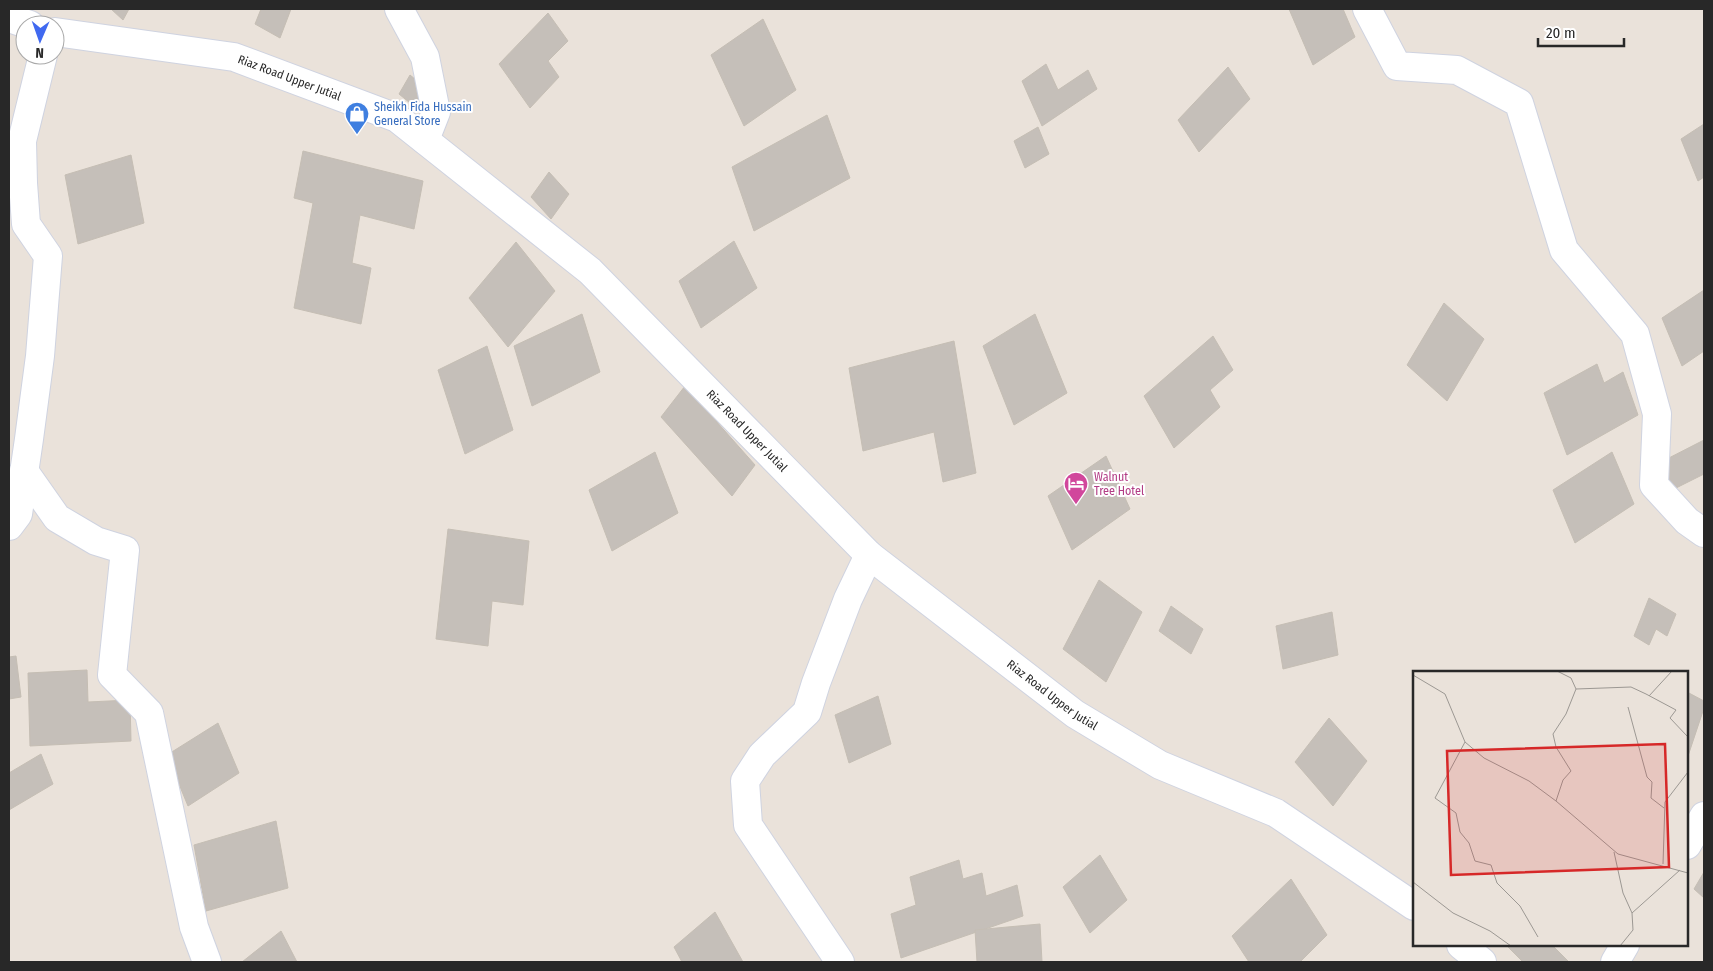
<svg xmlns="http://www.w3.org/2000/svg" width="1713" height="971" viewBox="0 0 1713 971" font-family="'Fira Sans Condensed',sans-serif">
  <style>
    .building { fill: #c5bfb9; stroke: #c5beb4 }
    .lines { fill: none; stroke-linecap: round; stroke-linejoin: round }
    .minor-casing { stroke: #cfd3e0; stroke-width: 30 }
    .secondary-casing { stroke: #cfd3e0; stroke-width: 30 }
    .minor { stroke: #fff; stroke-width: 28 }
    .secondary { stroke: #fff; stroke-width: 28 }
    .labels { text-anchor: middle; dominant-baseline: central; stroke-width: 4; stroke-linejoin: round; paint-order: stroke }
    .street-label { font-size: 12px; fill: #282828; stroke: #fff }
    .shop-label { font-size: 12px; fill: #366cbe; stroke: #fff; text-anchor: start }
    .hotel-label { font-size: 12px; fill: #b23c85; stroke: #fff; text-anchor: start }
    .inset-road { fill: none; stroke: #9c9893; stroke-width: 1 }
    .view { fill: #d62828; fill-opacity: 0.15; stroke: #d62828; stroke-width: 2.5 }
    .inset-edge { fill: none; stroke: #282828; stroke-width: 2.5 }
  </style>
  <rect width="100%" height="100%" fill="#eae2da"/>
  <g class="building">
    <polygon points="111,9 129,9 123,20"/>
    <polygon points="261,9 291,9 280,38 255,24"/>
    <polygon points="1289,9 1343,9 1355,37 1313,65"/>
    <polygon points="548,13 568,41 548,61 559,77 530,108 499,64"/>
    <polygon points="763,19 796,90 744,126 711,55"/>
    <polygon points="1046,64 1058,90 1088,70 1097,89 1042,126 1022,81"/>
    <polygon points="1228,67 1250,99 1199,152 1178,120"/>
    <polygon points="410,75 426,88 415,107 399,94"/>
    <polygon points="827,115 850,178 754,231 732,167"/>
    <polygon points="1704,124 1704,177 1698,181 1681,139"/>
    <polygon points="1038,127 1049,154 1025,168 1014,141"/>
    <polygon points="303,151 423,181 414,229 360,215 352,263 371,268 361,324 294,308 313,203 294,198"/>
    <polygon points="131,155 144,223 78,244 65,175"/>
    <polygon points="549,172 569,194 551,219 531,197"/>
    <polygon points="734,241 757,288 701,328 679,281"/>
    <polygon points="516,242 555,291 508,347 469,298"/>
    <polygon points="1704,290 1704,351 1682,366 1662,318"/>
    <polygon points="1444,303 1484,339 1447,401 1407,365"/>
    <polygon points="582,314 600,372 532,406 514,346"/>
    <polygon points="1035,314 1067,393 1014,425 983,346"/>
    <polygon points="1213,336 1233,370 1210,390 1220,407 1174,448 1144,396"/>
    <polygon points="954,341 976,473 943,482 934,432 863,451 849,368"/>
    <polygon points="487,346 513,430 465,454 438,370"/>
    <polygon points="1597,364 1604,383 1623,372 1638,415 1567,455 1544,393"/>
    <polygon points="685,386 755,465 732,496 661,417"/>
    <polygon points="1704,440 1704,474 1672,490 1663,461"/>
    <polygon points="655,452 678,513 612,551 589,490"/>
    <polygon points="1612,452 1634,504 1575,543 1553,490"/>
    <polygon points="1106,456 1130,509 1072,550 1048,496"/>
    <polygon points="448,529 529,541 523,605 492,601 488,646 436,639"/>
    <polygon points="1099,580 1142,612 1106,682 1063,649"/>
    <polygon points="1649,598 1676,614 1667,636 1656,629 1649,645 1634,636"/>
    <polygon points="1171,606 1203,629 1191,654 1159,631"/>
    <polygon points="1332,612 1338,655 1283,669 1276,626"/>
    <polygon points="16,656 21,697 9,699 9,657"/>
    <polygon points="87,670 88,702 130,700 131,741 30,746 28,673"/>
    <polygon points="1687,692 1704,701 1704,708 1687,759"/>
    <polygon points="878,696 891,744 849,763 835,715"/>
    <polygon points="1329,718 1367,761 1333,806 1295,762"/>
    <polygon points="218,723 239,773 188,806 167,755"/>
    <polygon points="41,754 53,784 9,810 9,773"/>
    <polygon points="276,821 288,888 206,911 194,845"/>
    <polygon points="1100,855 1127,900 1090,933 1063,887"/>
    <polygon points="959,860 963,879 982,873 986,896 1017,885 1023,916 901,958 891,914 916,905 910,877"/>
    <polygon points="1704,872 1704,898 1694,889"/>
    <polygon points="1291,879 1327,935 1300,962 1249,962 1232,936"/>
    <polygon points="715,912 743,962 682,962 674,947"/>
    <polygon points="1040,924 1042,962 977,962 975,930"/>
    <polygon points="281,931 297,962 242,962"/>
    <polygon points="1506,945 1552,945 1569,962 1523,962"/>
  </g>
  <g class="lines">
    <defs>
      <g id="minor">
        <polyline points="399,9 425,57 436,112 425,140"/>
        <polyline points="1367,9 1397,66 1457,70 1519,103 1564,250 1635,334 1657,414 1654,485 1687,521 1704,533"/>
        <polyline points="24,471 57,518 96,541 125,550 112,675 149,713 194,927 207,962"/>
        <polyline points="9,526 18,514 29,439 40,356 48,256 26,224 23,183 22,141 43,55"/>
        <polyline points="1687,845 1704,816"/>
        <polyline points="840,962 748,825 745,781 762,755 807,712 816,683 848,599 869,555"/>
        <polyline points="1615,962 1625,945"/>
      </g>
      <g id="secondary">
        <polyline points="9,18 30,25"/>
        <path id="s1" d="M 55,32 L 234,57 L 397,118 L 590,271 L 869,555 L 1075,714 L 1160,765 L 1276,813 L 1414,906"/>
        <polyline points="1461,945 1482,962"/>
      </g>
    </defs>
    <use href="#minor" class="minor-casing"/>
    <use href="#secondary" class="secondary-casing"/>
    <use href="#minor" class="minor"/>
    <use href="#secondary" class="secondary"/>
  </g>
  <defs>
    <symbol id="shop-pin" viewBox="-11 -11 22 30"><path d="M0 17L-7.5 6A9.5 9.5 0 1 1 7.5 6Z" fill="#3f7fe0" stroke="#fff"/><path d="M-5-2.5h2.3a2.7 3.5 0 0 1 5.4 0H5L5.5 6h-11ZM-1.5-2.5h3a1.5 2.3 0 0 0-3 0Z" fill="#fff"/></symbol>
    <symbol id="hotel-pin" viewBox="-11 -11 22 30"><path d="M0 17L-7.5 6A9.5 9.5 0 1 1 7.5 6Z" fill="#d1479c" stroke="#fff"/><path d="M-6-4.5h1.5V1H6V5H4.5V3h-9V5H-6ZM-4 0a1.8 1.8 0 1 1 3.6 0ZM.5 0V-2.5h3Q6-2.5 6 0Z" fill="#fff"/></symbol>
  </defs>
  <g fill-rule="evenodd">
    <use href="#shop-pin" x="343" y="100" width="28" height="38"/>
    <use href="#hotel-pin" x="1062" y="470" width="28" height="38"/>
  </g>
  <g class="labels">
    <g class="street-label">
      <text stroke="none"><textPath href="#s1" startOffset="240">Riaz Road Upper Jutial</textPath></text>
      <text stroke="none"><textPath href="#s1" startOffset="825">Riaz Road Upper Jutial</textPath></text>
      <text stroke="none"><textPath href="#s1" startOffset="1230">Riaz Road Upper Jutial</textPath></text>
    </g>
    <g class="shop-label">
      <text x="374" y="107">Sheikh Fida Hussain<tspan x="374" dy="14">General Store</tspan></text>
    </g>
    <g class="hotel-label">
      <text x="1094" y="477">Walnut<tspan x="1094" dy="14">Tree Hotel</tspan></text>
    </g>
  </g>
  <g transform="translate(1413 671)">
    <rect width="275" height="275" fill="#eae2da"/>
    <path class="inset-road" d="M 0,4 L 32,23 L 52,71 L 71,87 L 116,110 L 143,130 L 205,183 L 275,202M 163,18 L 218,16 L 233,23 L 263,39 L 257,47 L 274,65M 236,25 L 259,0M 215,36 L 234,106 L 239,111 L 238,127 L 251,137M 52,71 L 22,127 L 43,142 L 47,161 L 56,172 L 62,190 L 78,194 L 84,212 L 107,235 L 125,266M 143,130 L 150,109 L 158,100 L 143,76 L 140,63 L 153,43 L 163,18 L 158,7 L 144,0M 201,181 L 210,222 L 219,242 L 220,259 L 207,275M 250,193 L 252,131 L 275,101M 0,211 L 40,242 L 77,260 L 98,275M 219,242 L 267,199"/>
    <path class="view" d="M 252,73 L 256,196 L 38,204 L 34,80 Z"/>
    <rect width="275" height="275" class="inset-edge"/>
  </g>
  <rect width="1713" height="971" fill="none" stroke="#282828" stroke-width="20"/>
  <g transform="translate(40 40) rotate(182)"><circle r="24" fill="#ffffff" stroke="#a9a9a9"/>
  <path d="M0-4L9 19L0 12L-9 19Z" fill="#4069f0"/>
  <text y="-8" font-size="14" font-weight="bold" text-anchor="middle" fill="#282828">N</text>
  </g>
  <path d="M1538 38v8h86v-8" fill="none" stroke="#282828" stroke-width="2.5"/>
  <text x="1546" y="38" font-size="15" fill="#282828" stroke="#ffffff" stroke-width="4" paint-order="stroke">20 m</text>
</svg>
